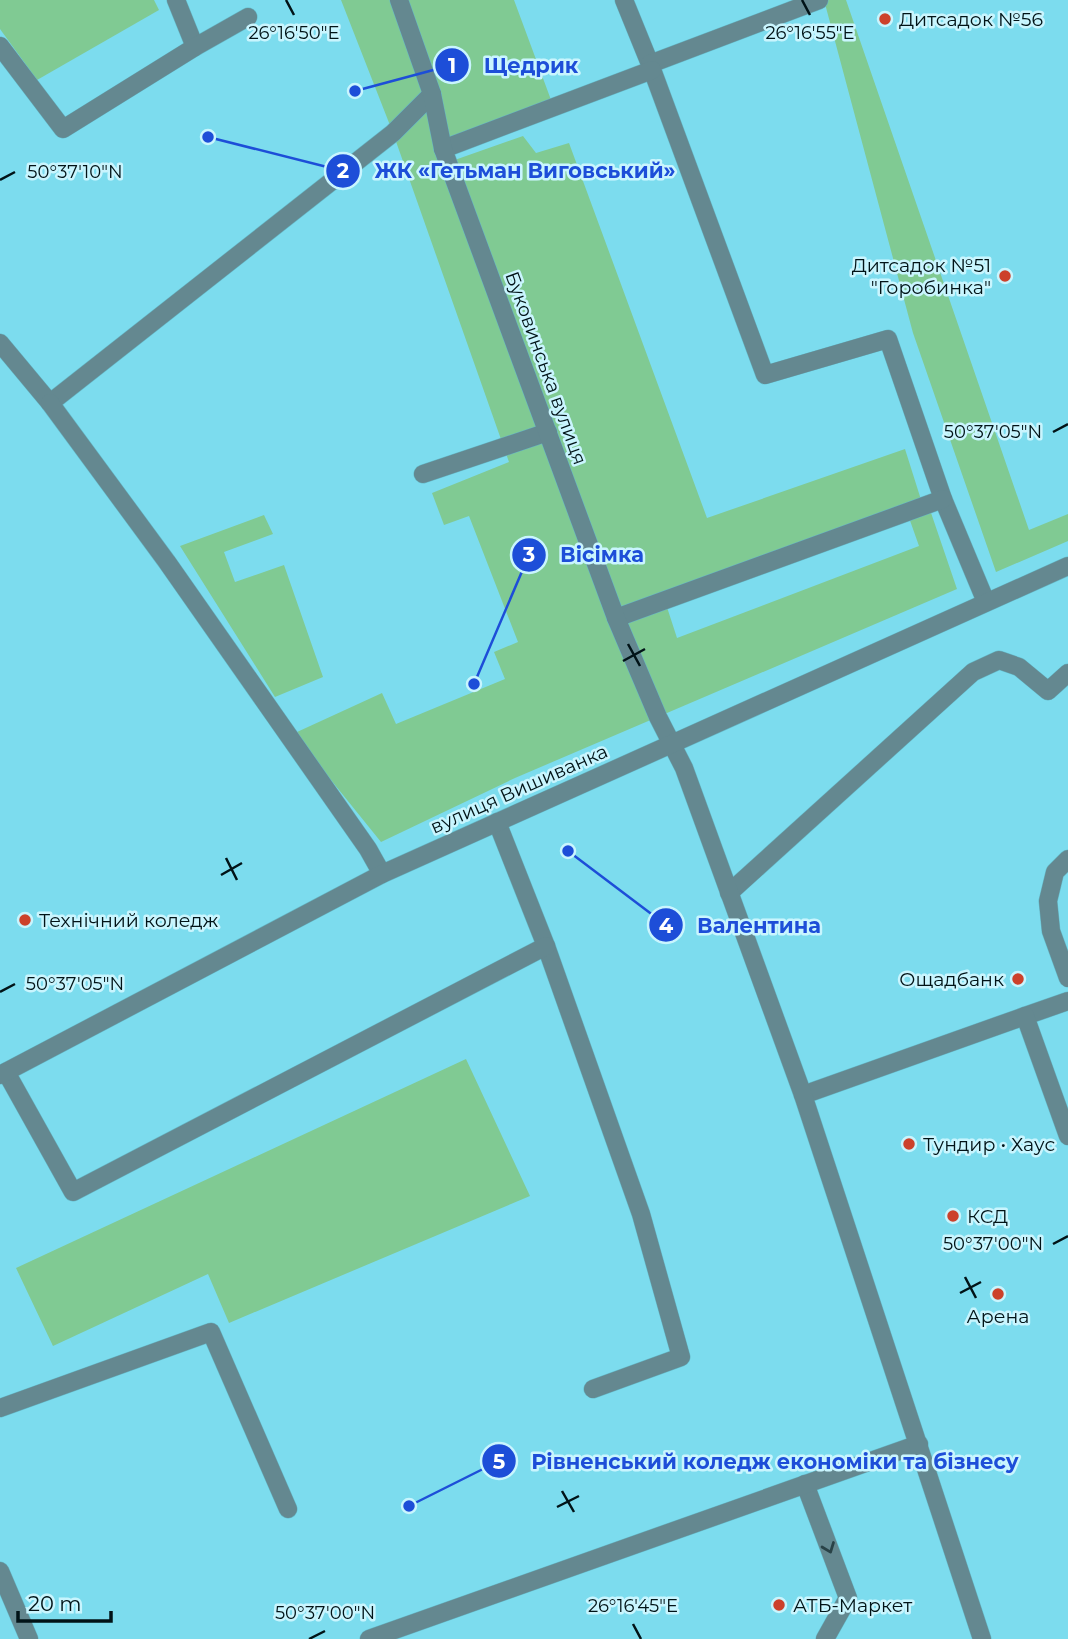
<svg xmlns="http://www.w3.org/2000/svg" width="1068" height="1639" viewBox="0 0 1068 1639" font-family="Montserrat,sans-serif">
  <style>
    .green { fill: #80ca93; fill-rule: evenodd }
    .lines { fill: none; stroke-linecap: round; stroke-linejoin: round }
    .lane-casing { stroke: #66b8c7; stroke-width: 19 }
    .street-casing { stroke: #66b8c7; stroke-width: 19 }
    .lane { stroke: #648890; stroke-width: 18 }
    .street { stroke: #648890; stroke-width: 18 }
    .oneway { stroke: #294247 }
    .ticks { fill: none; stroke: #011317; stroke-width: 2.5 }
    .poi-dot { fill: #cc412b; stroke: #c9f5fe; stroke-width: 2.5 }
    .labels { text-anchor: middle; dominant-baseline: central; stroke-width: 5; stroke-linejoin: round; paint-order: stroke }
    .poi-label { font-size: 19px; fill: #011317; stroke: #c9f5fe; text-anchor: start }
    .street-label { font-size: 19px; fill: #011317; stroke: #c9f5fe }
    .ticks-label { font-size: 18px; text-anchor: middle; fill: #011317; stroke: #c9f5fe; stroke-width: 5; stroke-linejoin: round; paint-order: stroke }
    .leader { fill: none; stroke: #1d4ed8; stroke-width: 2.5 }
    .callout-dot { fill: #1d4ed8; stroke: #c9f5fe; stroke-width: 2.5 }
    .mark-label { font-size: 21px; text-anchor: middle; font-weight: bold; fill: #fff }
    .callout-label { font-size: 21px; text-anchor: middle; font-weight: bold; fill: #1d4ed8; stroke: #c9f5fe; stroke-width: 5; stroke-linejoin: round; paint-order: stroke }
  </style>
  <rect width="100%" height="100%" fill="#7cdcee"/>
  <g class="green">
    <polygon points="0,0 154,0 159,10 37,80 0,29"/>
    <path d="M 341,0 L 514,0 L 554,108 L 444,149 L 449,162 L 523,136 L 536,153 L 569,143 L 707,518 L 905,449 L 923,506 L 928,504 L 957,589 L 515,778 L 381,842 L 314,759 L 297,732 L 382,693 L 396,724 L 505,679 L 494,652 L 518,642 L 469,516 L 444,525 L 432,493 L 509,462 L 393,133 ZM 907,512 L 919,546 L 677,638 L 665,601 Z"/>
    <polygon points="824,0 846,0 1029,530 1068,514 1068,541 996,572 913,333"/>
    <polygon points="264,515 273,534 224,552 235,582 284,565 323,677 275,697 180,546"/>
    <polygon points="466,1059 530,1196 229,1323 208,1274 53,1346 16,1268"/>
  </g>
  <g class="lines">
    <defs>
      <g id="lane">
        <polyline points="176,0 195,47"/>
        <polyline points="624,0 650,64 765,375 888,339 943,499 986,602"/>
        <polyline points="0,46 63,129 195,47 248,17"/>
        <polyline points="650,64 819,0"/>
        <polyline points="443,149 652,70"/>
        <polyline points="0,343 50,403 393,133 432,94"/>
        <polyline points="50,403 167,562 368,849 382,874"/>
        <polyline points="423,474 548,432"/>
        <polyline points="616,618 943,499"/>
        <polyline points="497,822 546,946 641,1214 681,1357 593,1389"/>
        <polyline points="1068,859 1055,872 1048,901 1051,931 1068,978"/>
        <polyline points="729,893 973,672 999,660 1019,667 1048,691 1068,673"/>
        <polyline points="1025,1016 1068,1001"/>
        <polyline points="6,1072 73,1192 546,946"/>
        <polyline points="803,1095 1025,1016 1068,1136"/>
        <polyline points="0,1408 211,1332 288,1509"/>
        <polyline points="805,1484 848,1598 825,1639"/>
        <polyline points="0,1571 29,1639"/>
        <polyline points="369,1639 919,1444"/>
      </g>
      <g id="street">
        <polyline points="399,0 432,94 443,149 616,618 658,717 684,768 803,1095 982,1639"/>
        <polyline points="0,1075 382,874 1068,566"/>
      </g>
    </defs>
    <use href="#lane" class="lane-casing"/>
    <use href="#street" class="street-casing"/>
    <use href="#lane" class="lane"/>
    <use href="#street" class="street"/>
  </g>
  <defs><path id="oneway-chevron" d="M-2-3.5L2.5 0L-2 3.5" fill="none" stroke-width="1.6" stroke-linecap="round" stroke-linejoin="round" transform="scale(1.75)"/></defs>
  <use class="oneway" href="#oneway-chevron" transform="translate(829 1548) rotate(69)"/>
  <path class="ticks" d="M 286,0 L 294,15M 802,0 L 810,15M 0,180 L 15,172M 1053,432 L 1068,424M 628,644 L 640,666M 623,661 L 645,649M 226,858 L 237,880M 221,875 L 242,863M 0,992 L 15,984M 1053,1244 L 1068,1236M 965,1277 L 976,1298M 960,1293 L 981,1282M 562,1491 L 574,1512M 557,1507 L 579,1496M 633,1624 L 641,1639M 309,1639 L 325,1631"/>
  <g class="poi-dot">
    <circle cx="885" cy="19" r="7"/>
    <circle cx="1005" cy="276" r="7"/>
    <circle cx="25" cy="920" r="7"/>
    <circle cx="1018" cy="979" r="7"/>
    <circle cx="909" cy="1144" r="7"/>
    <circle cx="953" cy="1216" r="7"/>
    <circle cx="998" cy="1294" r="7"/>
    <circle cx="779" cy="1605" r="7"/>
  </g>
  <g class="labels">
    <g class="poi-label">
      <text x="899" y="19">Дитсадок №56</text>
      <text x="991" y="265" text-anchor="end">Дитсадок №51<tspan x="991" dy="22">"Горобинка"</tspan></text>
      <text x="39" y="920">Технічний коледж</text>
      <text x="1004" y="979" text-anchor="end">Ощадбанк</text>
      <text x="923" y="1144">Тундир • Хаус</text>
      <text x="967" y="1216">КСД</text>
      <text x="998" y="1316" text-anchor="middle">Арена</text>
      <text x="793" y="1605">АТБ-Маркет</text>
    </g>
    <g class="street-label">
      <text transform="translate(546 368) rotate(70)">Буковинська вулиця</text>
      <text transform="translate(519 789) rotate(-24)">вулиця Вишиванка</text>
    </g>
  </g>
  <g class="ticks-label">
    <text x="294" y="39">26°16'50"E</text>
    <text x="810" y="39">26°16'55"E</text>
    <text x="75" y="178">50°37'10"N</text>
    <text x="993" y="438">50°37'05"N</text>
    <text x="75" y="990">50°37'05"N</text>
    <text x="993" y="1250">50°37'00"N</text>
    <text x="633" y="1612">26°16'45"E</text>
    <text x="325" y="1619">50°37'00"N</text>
  </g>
  <path class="leader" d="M355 91L452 65M208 137L343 171M474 684L529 555M568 851L666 925M409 1506L499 1461"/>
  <g class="callout-dot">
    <circle cx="355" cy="91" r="7"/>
    <circle cx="208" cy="137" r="7"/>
    <circle cx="474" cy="684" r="7"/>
    <circle cx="568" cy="851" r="7"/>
    <circle cx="409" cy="1506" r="7"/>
    <circle cx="452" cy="65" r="18"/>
    <circle cx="343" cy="171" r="18"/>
    <circle cx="529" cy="555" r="18"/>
    <circle cx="666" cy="925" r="18"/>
    <circle cx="499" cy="1461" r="18"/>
  </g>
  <g class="mark-label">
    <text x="452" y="73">1</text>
    <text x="343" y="178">2</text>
    <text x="529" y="562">3</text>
    <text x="666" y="933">4</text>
    <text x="499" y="1469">5</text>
  </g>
  <g class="callout-label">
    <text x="531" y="73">Щедрик</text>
    <text x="525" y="178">ЖК «Гетьман Виговський»</text>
    <text x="602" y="562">Вiсiмка</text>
    <text x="759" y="933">Валентина</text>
    <text x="775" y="1469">Рівненський коледж економіки та бізнесу</text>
  </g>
  <path d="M18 1611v10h93v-10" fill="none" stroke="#011317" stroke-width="3.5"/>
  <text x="28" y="1611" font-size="21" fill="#011317" stroke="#c9f5fe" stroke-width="5" paint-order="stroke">20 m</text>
</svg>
